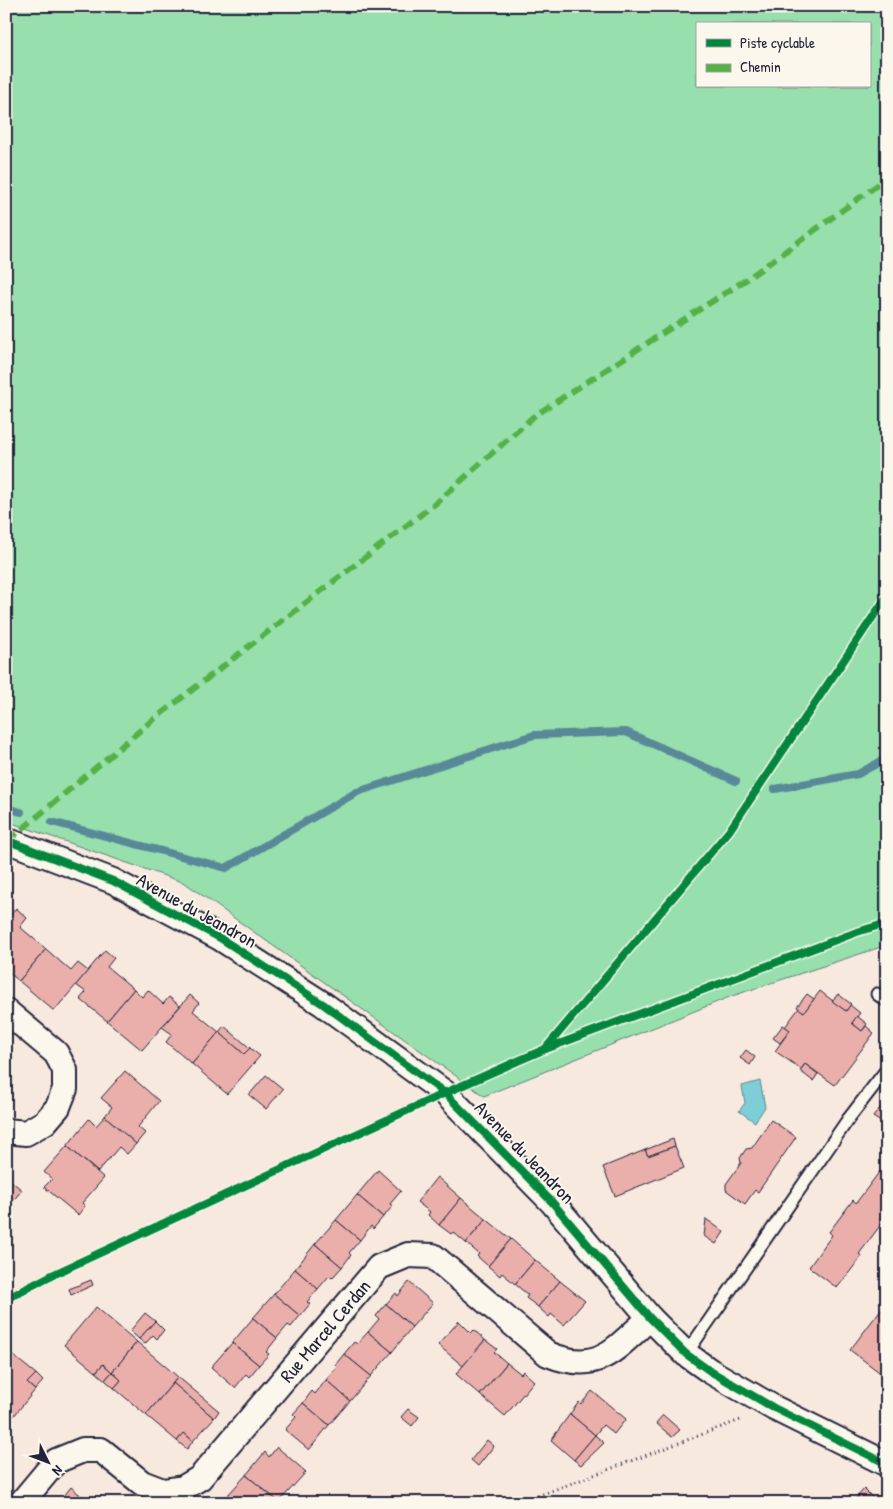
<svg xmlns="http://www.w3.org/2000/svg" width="893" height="1509" viewBox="0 0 893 1509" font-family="'Patrick Hand',sans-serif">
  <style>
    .green { fill: #97dfad; stroke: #5c8074; fill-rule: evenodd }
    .water { fill: #7dced6; stroke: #598998 }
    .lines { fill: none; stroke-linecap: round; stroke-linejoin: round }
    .stream { stroke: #598998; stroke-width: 8 }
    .building { fill: #eaafab; stroke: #22223b }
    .service-casing { stroke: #22223b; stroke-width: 15 }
    .minor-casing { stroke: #22223b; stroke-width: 28 }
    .path { stroke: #22223b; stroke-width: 3; stroke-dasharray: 1 4; stroke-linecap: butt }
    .service { stroke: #fbf7ec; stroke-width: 11 }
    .minor { stroke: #fbf7ec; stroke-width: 24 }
    .quiet { stroke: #55b146; stroke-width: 6; stroke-dasharray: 12 6; stroke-linecap: butt }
    .cycleway-casing { stroke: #fbf7ec; stroke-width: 11 }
    .cycleway { stroke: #00873e; stroke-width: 8 }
    .labels { text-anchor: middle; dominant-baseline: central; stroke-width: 4; stroke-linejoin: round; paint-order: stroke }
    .street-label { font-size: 19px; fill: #22223b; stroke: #fbf7ec }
  </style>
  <rect width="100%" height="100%" fill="#f8e9df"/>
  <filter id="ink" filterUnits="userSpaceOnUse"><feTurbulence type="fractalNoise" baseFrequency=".02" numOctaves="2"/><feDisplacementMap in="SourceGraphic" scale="10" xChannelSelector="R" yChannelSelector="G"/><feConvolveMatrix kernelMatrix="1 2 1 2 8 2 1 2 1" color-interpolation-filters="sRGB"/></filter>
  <g filter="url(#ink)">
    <path class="green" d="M 6,6 L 887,6 L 887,945 L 732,996 L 484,1096 L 185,883 L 6,821 ZM 697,24 L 869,24 L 869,86 L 697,86 Z"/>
    <polygon class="water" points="760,1081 765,1107 755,1122 739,1111 745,1103 742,1086"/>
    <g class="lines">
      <g class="stream">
        <polyline points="775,789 858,774 887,758"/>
        <polyline points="6,808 21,812"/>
        <polyline points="52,822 226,868 357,792 534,735 626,732 736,781"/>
      </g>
    </g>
    <g class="building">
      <polygon points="16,908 27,918 20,927 46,949 19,981 6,970 6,920"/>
      <polygon points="46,949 71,971 78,963 88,971 54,1011 19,981"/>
      <polygon points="105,950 114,958 107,967 134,989 107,1021 80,999 86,992 76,985"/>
      <polygon points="134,989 142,997 148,990 163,1004 169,997 180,1006 142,1050 107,1021"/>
      <polygon points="820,991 846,1011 850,1005 860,1013 852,1023 862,1031 866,1026 874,1033 835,1085 805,1064 801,1069 775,1051 790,1030 785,1027 799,1008 804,1012"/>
      <polygon points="807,994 814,999 804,1012 797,1007"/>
      <polygon points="838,994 851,1004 846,1011 832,1001"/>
      <polygon points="190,995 199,1003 193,1011 219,1032 192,1064 166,1042 172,1034 162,1027"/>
      <polygon points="857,1016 867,1024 862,1031 852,1023"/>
      <polygon points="783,1025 790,1030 780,1043 773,1038"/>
      <polygon points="224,1026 250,1048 244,1054 219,1032"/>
      <polygon points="219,1032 244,1054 250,1048 260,1056 227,1094 192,1064"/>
      <polygon points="746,1050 755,1057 750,1065 740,1058"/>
      <polygon points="805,1064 818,1074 813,1081 800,1071"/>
      <polygon points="125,1071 159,1101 138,1127 145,1133 136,1144 105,1116 112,1107 101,1098"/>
      <polygon points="266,1075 283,1089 266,1109 249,1095"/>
      <polygon points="887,1099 887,1126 873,1117"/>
      <polygon points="105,1116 136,1144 127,1154 119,1147 98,1172 67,1146 89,1119 96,1126"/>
      <polygon points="771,1120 796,1137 758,1192 755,1190 745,1204 726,1190 726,1184 741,1163 740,1158 746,1149 752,1148"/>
      <polygon points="673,1139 675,1146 648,1156 645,1150"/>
      <polygon points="67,1146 104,1178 82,1203 85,1206 78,1215 44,1187 52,1179 44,1172"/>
      <polygon points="675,1146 684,1168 615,1196 603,1167 645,1150 648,1156"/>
      <polygon points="378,1170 401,1191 390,1204 393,1206 383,1217 357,1195"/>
      <polygon points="880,1171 887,1176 887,1223 885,1225 882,1223 859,1254 862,1256 837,1288 809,1267 832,1235 829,1232 853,1200 856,1203"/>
      <polygon points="6,1177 22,1190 6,1209"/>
      <polygon points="437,1177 461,1198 439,1225 428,1215 430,1212 417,1202"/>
      <polygon points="357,1195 383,1217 373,1229 371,1226 360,1240 336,1220"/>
      <polygon points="461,1198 486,1219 466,1243 453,1232 451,1234 439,1225"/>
      <polygon points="486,1219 511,1239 488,1266 477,1256 479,1254 466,1243"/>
      <polygon points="706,1219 724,1232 716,1244 704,1236"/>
      <polygon points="336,1220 360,1240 349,1253 351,1255 342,1267 315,1244"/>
      <polygon points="511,1239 535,1260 515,1284 502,1273 500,1276 488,1266"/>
      <polygon points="315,1244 342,1267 332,1278 329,1276 318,1289 295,1269"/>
      <polygon points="535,1260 560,1281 538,1307 526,1298 528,1295 515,1284"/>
      <polygon points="295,1269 318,1289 307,1302 310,1304 300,1316 274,1294"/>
      <polygon points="91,1280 93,1285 71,1295 69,1289"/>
      <polygon points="560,1281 585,1301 564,1325 551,1314 549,1317 538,1307"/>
      <polygon points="409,1282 433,1303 412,1327 386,1304 396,1293 398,1296"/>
      <polygon points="274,1294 300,1316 291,1327 288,1325 277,1338 253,1318"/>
      <polygon points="386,1304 412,1327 392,1352 368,1332 379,1319 376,1316"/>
      <polygon points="885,1304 887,1305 887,1378 850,1350"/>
      <polygon points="96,1307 137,1342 112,1372 103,1364 96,1372 64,1345"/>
      <polygon points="145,1313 155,1321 139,1339 130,1331"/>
      <polygon points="253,1318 277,1338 266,1352 269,1354 259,1365 232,1343"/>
      <polygon points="155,1321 164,1330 157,1339 153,1335 145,1344 139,1339"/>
      <polygon points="459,1321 471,1333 474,1330 485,1340 463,1366 438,1345"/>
      <polygon points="368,1332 392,1352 371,1376 344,1354 354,1342 357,1344"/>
      <polygon points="485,1340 497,1349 494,1352 507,1363 480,1395 456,1374"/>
      <polygon points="137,1342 178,1377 146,1415 114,1388 121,1380 112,1372"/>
      <polygon points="232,1343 259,1365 249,1377 246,1374 235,1388 211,1367"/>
      <polygon points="6,1350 36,1374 27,1383 35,1390 9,1422 6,1420"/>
      <polygon points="344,1354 371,1376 350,1401 326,1380 337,1367 335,1365"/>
      <polygon points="507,1363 521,1374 523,1371 534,1381 505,1416 480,1395"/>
      <polygon points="103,1364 112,1372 105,1380 96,1372"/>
      <polygon points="112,1372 121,1380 114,1388 105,1380"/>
      <polygon points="36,1374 43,1381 35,1390 27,1383"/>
      <polygon points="178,1377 219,1411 214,1418 173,1383"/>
      <polygon points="326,1380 350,1401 329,1425 303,1403 312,1391 315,1394"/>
      <polygon points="173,1383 214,1418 193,1441 184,1433 177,1441 146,1415"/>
      <polygon points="592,1391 626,1419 614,1434 603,1425 595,1435 570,1414 579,1402 581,1404"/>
      <polygon points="303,1403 329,1425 309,1450 285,1430 296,1417 293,1414"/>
      <polygon points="408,1409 419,1417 412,1426 401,1417"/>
      <polygon points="570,1414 595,1435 574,1460 551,1440"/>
      <polygon points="663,1415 680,1430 672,1437 656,1423"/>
      <polygon points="184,1433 193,1441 187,1449 177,1441"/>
      <polygon points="595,1435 604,1443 581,1465 574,1460"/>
      <polygon points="487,1440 494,1446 478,1466 471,1460"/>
      <polygon points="277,1447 306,1472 279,1502 246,1475 265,1452 269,1457"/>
      <polygon points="246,1475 279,1502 230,1503 232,1500 227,1496"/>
      <polygon points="71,1487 79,1494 70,1503 63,1497"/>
      <polygon points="864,1489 878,1503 852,1503"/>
      <polygon points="79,1494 90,1503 72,1503"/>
    </g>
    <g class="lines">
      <defs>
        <g id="service">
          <polyline points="877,994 887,1001"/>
          <polyline points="686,1354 849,1118 887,1069"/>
        </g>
        <g id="minor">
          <polyline points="6,840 113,881 220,938 323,1004 445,1093 552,1202 650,1318 686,1354 710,1371 774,1408 887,1464"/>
          <polyline points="6,1011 56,1053 65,1070 65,1089 58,1107 45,1122 26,1133 6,1131"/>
          <path id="s1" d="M 21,1503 L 56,1461 L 83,1450 L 101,1450 L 142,1483 L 163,1491 L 183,1488 L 200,1478 L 379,1267 L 408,1255 L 433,1256 L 548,1354 C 599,1375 614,1349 650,1318"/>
        </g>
      </defs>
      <use href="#service" class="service-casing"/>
      <use href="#minor" class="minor-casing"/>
      <polyline class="path" points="519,1503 743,1419"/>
      <use href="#service" class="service"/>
      <use href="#minor" class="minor"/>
      <polyline class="quiet" points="8,841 149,723 436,503 534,416 747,279 887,178"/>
      <defs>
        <g id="cycleway">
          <polyline points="6,840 113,881 220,938 323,1004 445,1093 552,1202 650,1318 686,1354 710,1371 774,1408 887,1464"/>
          <polyline points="545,1049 729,831 887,596"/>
          <polyline points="6,1299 50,1276 445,1093 543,1050 857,932 887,923"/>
        </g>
      </defs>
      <use href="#cycleway" class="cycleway-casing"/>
      <use href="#cycleway" class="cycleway"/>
    </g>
  </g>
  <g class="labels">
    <g class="street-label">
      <text transform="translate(197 910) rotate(29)">Avenue du Jeandron</text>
      <text transform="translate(525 1152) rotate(46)">Avenue du Jeandron</text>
      <text stroke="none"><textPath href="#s1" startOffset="410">Rue Marcel Cerdan</textPath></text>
    </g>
  </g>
  <rect width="893" height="1509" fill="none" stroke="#fbf7ec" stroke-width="25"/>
  <rect x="12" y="12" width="868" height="1484" fill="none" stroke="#22223b" stroke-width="2" filter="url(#ink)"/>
  <rect x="696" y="22" width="175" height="65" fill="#fbf7ec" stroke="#a4a2a5"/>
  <rect x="706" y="39" width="25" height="8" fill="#00873e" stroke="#a4a2a5"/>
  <text x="740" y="48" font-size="15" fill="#22223b">Piste cyclable</text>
  <rect x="706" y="64" width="25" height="8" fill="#55b146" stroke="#a4a2a5"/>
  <text x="740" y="72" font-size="15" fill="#22223b">Chemin</text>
  <g transform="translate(48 1462) rotate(132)" stroke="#fbf7ec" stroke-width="4" paint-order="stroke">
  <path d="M0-4L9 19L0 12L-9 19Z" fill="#22223b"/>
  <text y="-8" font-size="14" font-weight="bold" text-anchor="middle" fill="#22223b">N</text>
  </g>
</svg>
